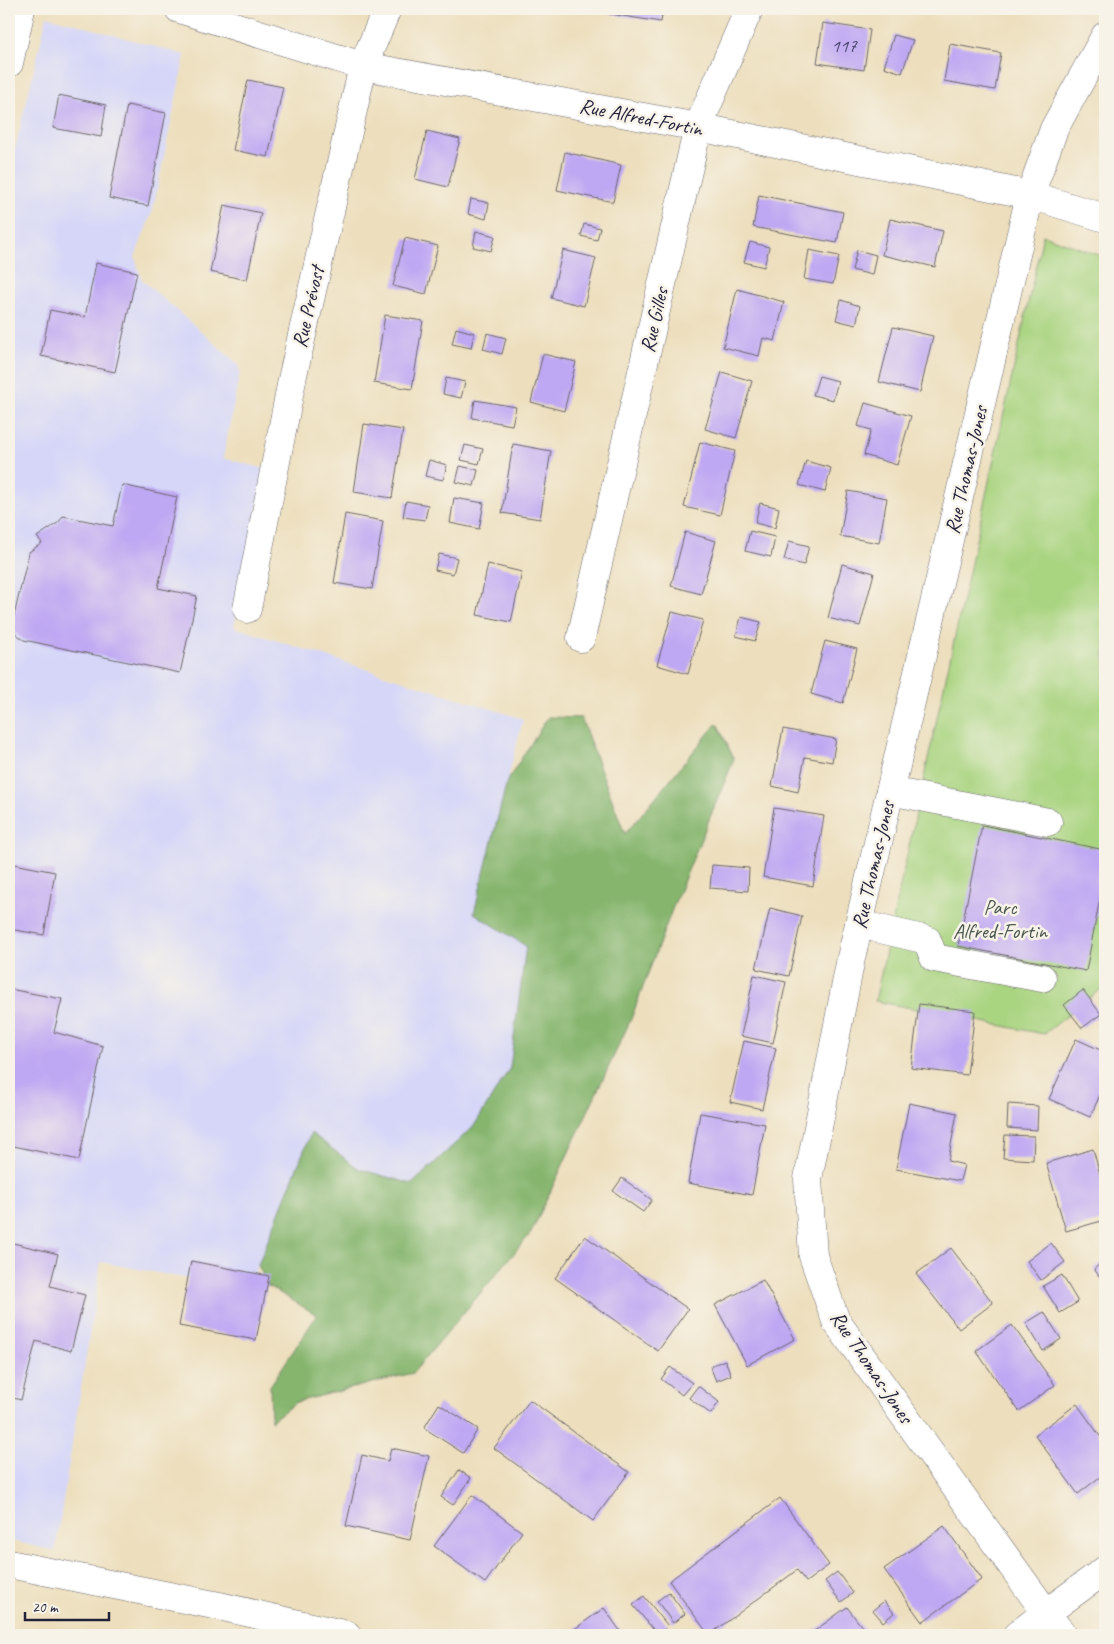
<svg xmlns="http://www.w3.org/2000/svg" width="1114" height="1644" viewBox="0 0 1114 1644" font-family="Caveat,sans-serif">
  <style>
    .built { fill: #d6d7f8 }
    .green { fill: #a9d480; stroke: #667b5e }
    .forest { fill: #86b66e; stroke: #546c54 }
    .building { fill: #bfa8f3 }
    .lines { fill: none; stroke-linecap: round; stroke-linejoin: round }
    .minor-casing { stroke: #696468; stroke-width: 29 }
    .major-casing { stroke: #696468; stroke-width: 29 }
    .minor { stroke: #fff; stroke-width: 28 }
    .major { stroke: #fff; stroke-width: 28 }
    .labels { text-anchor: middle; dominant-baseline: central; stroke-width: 5; stroke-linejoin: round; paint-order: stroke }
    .number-label { font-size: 19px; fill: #494469 }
    .street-label { font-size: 21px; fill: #22223b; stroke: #f7f3e8 }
    .park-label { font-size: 21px; fill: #4a5750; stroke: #f7f3e8 }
  </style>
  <rect width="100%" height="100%" fill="#f7f3e8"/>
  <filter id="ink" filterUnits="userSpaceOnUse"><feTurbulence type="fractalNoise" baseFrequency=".02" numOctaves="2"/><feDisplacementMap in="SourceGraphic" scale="10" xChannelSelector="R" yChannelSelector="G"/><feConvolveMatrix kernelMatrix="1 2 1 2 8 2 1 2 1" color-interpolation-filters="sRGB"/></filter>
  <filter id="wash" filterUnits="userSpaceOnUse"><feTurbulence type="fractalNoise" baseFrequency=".0096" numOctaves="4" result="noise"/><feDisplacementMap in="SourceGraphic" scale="20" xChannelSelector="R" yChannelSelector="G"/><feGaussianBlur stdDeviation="1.12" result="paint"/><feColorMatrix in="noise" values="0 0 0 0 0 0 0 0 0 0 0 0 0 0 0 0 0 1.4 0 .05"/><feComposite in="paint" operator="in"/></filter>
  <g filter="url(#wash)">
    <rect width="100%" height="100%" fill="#eddfbd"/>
    <polygon class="built" points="47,16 185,55 153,209 135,257 142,280 238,364 240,372 223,458 265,469 234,627 523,719 474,913 526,946 510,1068 474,1126 412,1184 359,1169 311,1133 258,1265 246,1290 101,1262 55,1551 9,1540 9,174"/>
    <polygon class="green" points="1043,235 1105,257 1105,986 1044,1034 875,1001"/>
    <polygon class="forest" points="548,717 581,718 625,834 717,723 734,759 673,907 631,1019 531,1233 413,1373 296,1402 271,1421 270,1386 317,1315 268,1286 258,1265 311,1133 359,1169 412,1184 474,1126 510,1068 526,946 474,913 507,781"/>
    <g id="blocks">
      <g class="building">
        <polygon points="592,9 663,9 661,22 591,11"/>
        <polygon points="823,23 870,30 864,70 817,63"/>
        <polygon points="894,35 913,40 902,73 884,67"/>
        <polygon points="950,44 1001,53 995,90 944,81"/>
        <polygon points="248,80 283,87 268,157 233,150"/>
        <polygon points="59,95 106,105 101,137 53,128"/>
        <polygon points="127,105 166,113 148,206 109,198"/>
        <polygon points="427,131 460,139 448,187 415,179"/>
        <polygon points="565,152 621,165 613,202 557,190"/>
        <polygon points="759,195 843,212 837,243 753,227"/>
        <polygon points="471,199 489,203 486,219 468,214"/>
        <polygon points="224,205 261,213 247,280 210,272"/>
        <polygon points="890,219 943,231 935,267 882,255"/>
        <polygon points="584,224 600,228 597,240 581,236"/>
        <polygon points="476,231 495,236 491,251 473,247"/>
        <polygon points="405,238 438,246 426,294 393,286"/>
        <polygon points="750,242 769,247 764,267 744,262"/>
        <polygon points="563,250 596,258 584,306 551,298"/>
        <polygon points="809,250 839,256 833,284 804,279"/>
        <polygon points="857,250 876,255 872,275 852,270"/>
        <polygon points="96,263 137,272 115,372 41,356 50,310 85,317"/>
        <polygon points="737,289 784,302 775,341 763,338 759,356 723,347"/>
        <polygon points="841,300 860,306 856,325 836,320"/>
        <polygon points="385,315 423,321 412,389 374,383"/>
        <polygon points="893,327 933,336 920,392 879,382"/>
        <polygon points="456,328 474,333 471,348 452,344"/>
        <polygon points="487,333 506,338 502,354 483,349"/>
        <polygon points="543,354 576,362 564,411 531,402"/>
        <polygon points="722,372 752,381 736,438 705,429"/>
        <polygon points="819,376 838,381 833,400 813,395"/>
        <polygon points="446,378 465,382 461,398 443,394"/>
        <polygon points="475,400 516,407 512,425 472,418"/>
        <polygon points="865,403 911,416 897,465 864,455 871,430 858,426"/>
        <polygon points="364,424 403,430 392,498 354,492"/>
        <polygon points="700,442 735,451 720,515 684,507"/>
        <polygon points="513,444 551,451 540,519 502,513"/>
        <polygon points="465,445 483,449 479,464 461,460"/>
        <polygon points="429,460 447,465 443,480 425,476"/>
        <polygon points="806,461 831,468 825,492 799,485"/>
        <polygon points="460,466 478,470 474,486 456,482"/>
        <polygon points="122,485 177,497 158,588 197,596 180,673 24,640 14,632 13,620 29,552 42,543 37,537 59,522 63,516 113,526"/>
        <polygon points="848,491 887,498 879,543 840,536"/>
        <polygon points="454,498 484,503 479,529 450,523"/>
        <polygon points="406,501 428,505 425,520 403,517"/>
        <polygon points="760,503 779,508 775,528 755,523"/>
        <polygon points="345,514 383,521 372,589 334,583"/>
        <polygon points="750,531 775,537 771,557 745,551"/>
        <polygon points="685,532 716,541 701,594 671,586"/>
        <polygon points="789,541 809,546 804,565 784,560"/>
        <polygon points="439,554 457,558 453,574 435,570"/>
        <polygon points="488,564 522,572 511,622 477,615"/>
        <polygon points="842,564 874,573 860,626 828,618"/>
        <polygon points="672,612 703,620 688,674 657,665"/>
        <polygon points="741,617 761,622 755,641 736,636"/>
        <polygon points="825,641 857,649 843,703 811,694"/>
        <polygon points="783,729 836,739 832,762 805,757 798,792 772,786"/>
        <polygon points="774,808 824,816 813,886 763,877"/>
        <polygon points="982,825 1105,850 1105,872 1086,971 958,946"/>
        <polygon points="9,863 55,872 44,935 9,929"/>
        <polygon points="712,865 749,868 748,891 710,888"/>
        <polygon points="770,908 802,916 789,976 756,969"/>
        <polygon points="754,975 786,982 773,1043 741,1036"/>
        <polygon points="9,989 62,999 54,1032 103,1046 79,1160 9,1145"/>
        <polygon points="1083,990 1101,1014 1082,1028 1064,1005"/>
        <polygon points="919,1004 975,1011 967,1075 911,1068"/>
        <polygon points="1076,1039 1105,1052 1105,1084 1090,1117 1049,1099"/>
        <polygon points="744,1041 776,1048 762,1109 730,1102"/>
        <polygon points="909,1103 957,1113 948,1161 964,1165 960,1181 896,1169"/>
        <polygon points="1008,1104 1038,1106 1037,1130 1007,1128"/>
        <polygon points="700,1113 765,1124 752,1195 688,1183"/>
        <polygon points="1005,1135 1034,1136 1033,1160 1003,1158"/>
        <polygon points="1093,1149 1105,1192 1105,1220 1066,1231 1046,1163"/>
        <polygon points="622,1178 652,1200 643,1212 613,1191"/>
        <polygon points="585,1236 688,1309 658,1351 555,1278"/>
        <polygon points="9,1242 58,1254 50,1286 85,1295 71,1351 36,1341 21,1400 9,1397"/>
        <polygon points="1051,1243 1065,1262 1041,1280 1027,1261"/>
        <polygon points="951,1248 993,1303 959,1329 916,1274"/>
        <polygon points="1105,1260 1105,1284 1094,1269"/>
        <polygon points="191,1261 269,1276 256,1340 179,1326"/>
        <polygon points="1062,1275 1078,1302 1060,1313 1043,1286"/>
        <polygon points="763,1280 795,1339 747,1365 715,1305"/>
        <polygon points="1044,1312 1061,1339 1043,1351 1026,1323"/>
        <polygon points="1012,1325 1055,1385 1019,1411 976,1351"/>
        <polygon points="725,1360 731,1375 716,1381 710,1366"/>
        <polygon points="670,1367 692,1383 682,1395 661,1379"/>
        <polygon points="698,1386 719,1402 711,1414 689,1398"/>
        <polygon points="530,1400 629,1472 593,1521 494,1448"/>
        <polygon points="439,1404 478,1429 463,1453 424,1428"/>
        <polygon points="1077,1404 1105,1443 1105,1473 1078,1494 1035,1435"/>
        <polygon points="391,1448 429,1456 410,1540 346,1526 362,1455 388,1461"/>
        <polygon points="459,1470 471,1478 453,1505 441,1497"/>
        <polygon points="472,1495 522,1532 485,1583 434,1546"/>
        <polygon points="780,1498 829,1565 806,1582 797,1570 709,1635 669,1581"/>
        <polygon points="944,1526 982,1579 922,1622 884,1569"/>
        <polygon points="837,1572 853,1593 841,1602 825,1581"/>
        <polygon points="669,1592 685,1614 673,1623 657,1601"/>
        <polygon points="644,1596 668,1626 658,1635 633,1605"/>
        <polygon points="884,1601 894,1613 883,1622 873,1610"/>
        <polygon points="847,1607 868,1635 809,1635"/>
        <polygon points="604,1608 623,1635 566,1635"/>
      </g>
    </g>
  </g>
  <g filter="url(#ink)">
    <use href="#blocks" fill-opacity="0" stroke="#696468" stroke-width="1"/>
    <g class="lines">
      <defs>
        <g id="minor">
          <polyline points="179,9 363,66 698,127 1030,195 1105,218"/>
          <polyline points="247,609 293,375 363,66 387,9"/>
          <polyline points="581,638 698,127 749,9"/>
          <polyline points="890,791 1048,822"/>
          <polyline points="859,924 927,940 934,958 1042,978"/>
          <polyline points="9,1564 219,1606 347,1635"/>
          <polyline points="1017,1635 1046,1613 836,1321 813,1256 808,1179 851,958 1030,195 1054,129 1105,36"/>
          <polyline points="1063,1635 1046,1613 1105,1570"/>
        </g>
        <polyline id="major" points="9,63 21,9"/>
      </defs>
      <use href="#minor" class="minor-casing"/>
      <use href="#major" class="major-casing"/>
      <use href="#minor" class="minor"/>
      <use href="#major" class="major"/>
    </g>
  </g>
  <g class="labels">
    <g class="number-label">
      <text x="844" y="46">117</text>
    </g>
    <g class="street-label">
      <text transform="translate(641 117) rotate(11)">Rue Alfred-Fortin</text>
      <text transform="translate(308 307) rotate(-77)">Rue Prévost</text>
      <text transform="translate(654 320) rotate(-77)">Rue Gilles</text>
      <text transform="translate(966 470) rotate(-77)">Rue Thomas-Jones</text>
      <text transform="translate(873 865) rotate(-77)">Rue Thomas-Jones</text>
      <text transform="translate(872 1367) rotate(56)">Rue Thomas-Jones</text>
    </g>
    <g class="park-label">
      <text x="1000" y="907">Parc<tspan x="1000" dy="24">Alfred-Fortin</tspan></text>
    </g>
  </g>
  <rect width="1114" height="1644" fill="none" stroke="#f7f3e8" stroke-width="30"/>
  <path d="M25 1612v8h84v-8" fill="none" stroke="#22223b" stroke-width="2.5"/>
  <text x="32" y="1612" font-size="15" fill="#22223b" stroke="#f7f3e8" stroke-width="4" paint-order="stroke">20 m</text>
</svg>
